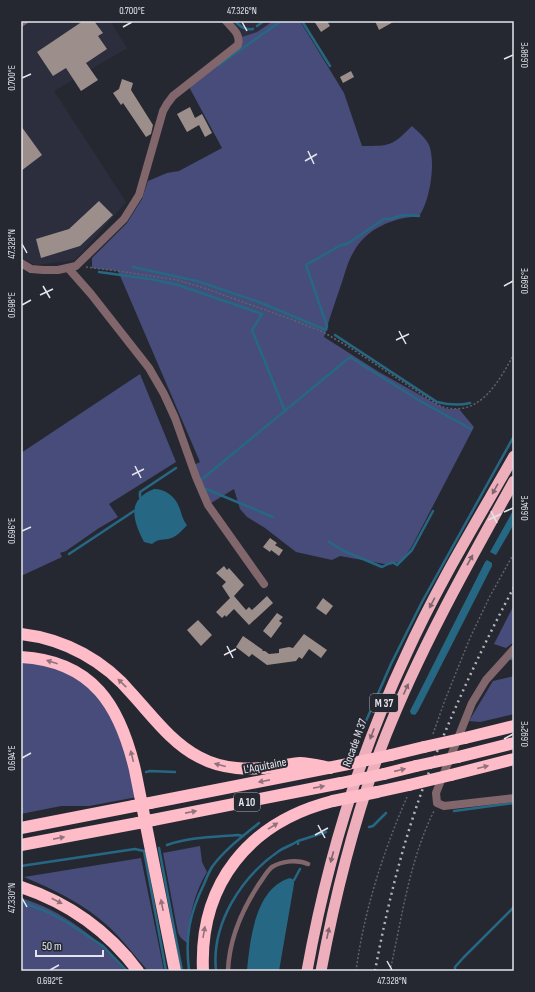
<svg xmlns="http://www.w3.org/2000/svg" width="535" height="992" viewBox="0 0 535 992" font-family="'Sofia Sans Condensed',sans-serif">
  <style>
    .built { fill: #2c2e3e }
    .green { fill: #474c7a }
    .water { fill: #266884 }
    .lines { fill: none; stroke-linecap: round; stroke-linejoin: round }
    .stream { stroke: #266884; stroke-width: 2.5 }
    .building { fill: #9c8e8a }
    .path { stroke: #60626a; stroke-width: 1.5; stroke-dasharray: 2 2; stroke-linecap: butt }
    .service { stroke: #81666b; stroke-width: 4.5 }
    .minor { stroke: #81666b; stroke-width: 8 }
    .trunk { stroke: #ecafbb; stroke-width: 11 }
    .motorway { stroke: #febbc8; stroke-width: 12 }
    .rail { stroke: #b2b4bb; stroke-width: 2.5; stroke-dasharray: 2 4; stroke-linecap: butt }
    .motorway-bridge { stroke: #febbc8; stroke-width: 12 }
    .oneway { fill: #7f656f }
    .oneway2 { fill: #92727c }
    .ticks { fill: none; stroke: #e4e5ec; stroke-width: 1.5 }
    .labels { text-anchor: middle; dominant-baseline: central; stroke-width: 4; stroke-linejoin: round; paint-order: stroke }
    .shield { fill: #262831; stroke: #abacb4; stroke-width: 1 }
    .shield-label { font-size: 11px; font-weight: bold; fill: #e4e5ec }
    .street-label { font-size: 12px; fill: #e4e5ec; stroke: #262831 }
    .neatline { fill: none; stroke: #e4e5ec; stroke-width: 1.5 }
    .ticks-label { font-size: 10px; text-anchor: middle; fill: #e4e5ec }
  </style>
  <rect width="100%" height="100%" fill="#262831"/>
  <g class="built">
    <polygon points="21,21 110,21 127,48 54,91 126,202 75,260 35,265 21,257"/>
    <polygon points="225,21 273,21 257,32 239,38"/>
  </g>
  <g class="green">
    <path d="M 273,21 L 300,21 L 344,93 L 362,146 C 391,146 392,146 412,126 C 417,131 426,138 429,145 C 436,162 430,201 419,216 C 393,218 366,228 353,253 C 347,263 345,274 341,285 C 335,302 329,320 324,337 L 379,372 L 438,405 L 447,409 L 459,409 L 474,427 L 411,548 L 401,561 L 390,565 L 340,556 L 332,560 L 296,552 L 265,528 L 247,517 L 240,509 L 234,489 L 208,505 L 192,466 L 200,462 L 118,271 L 92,268 L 92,258 L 127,223 L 142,199 L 148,181 L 167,173 L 179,171 L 222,148 L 188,85 L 236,48 L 239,38 L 257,32 Z"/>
    <polygon points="140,374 176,462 109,504 118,517 99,528 66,551 60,553 62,557 21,576 21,453"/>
    <polygon points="514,605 514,642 506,648 494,644"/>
    <polygon points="21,660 36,661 74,675 99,696 121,733 137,797 89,806 61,806 21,814"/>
    <polygon points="514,676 514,714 480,722 469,721 493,681"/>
    <path d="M 200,846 L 202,862 L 207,872 C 194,893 189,918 187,943 L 181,938 L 178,933 L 163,853 Z"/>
    <path d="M 141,858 L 164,971 L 148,971 C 135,956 123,940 109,927 C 84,904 55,890 24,877 Z"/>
    <path d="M 21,898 C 61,910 99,938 125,971 L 21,971 Z"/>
  </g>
  <g class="water">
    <path d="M 154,489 C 165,489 175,496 179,507 C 182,514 182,519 187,525 C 182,531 175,538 168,539 C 161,540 158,539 152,544 L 144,542 C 133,520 126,500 154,489 Z"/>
    <polygon points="514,509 514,524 496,555 490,552"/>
    <polygon points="487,560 492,563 492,566 418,711 415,715 411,714 410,711 485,562"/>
    <path d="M 290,878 L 294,880 L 294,884 L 279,971 L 247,971 C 250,940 255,888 290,878 Z"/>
  </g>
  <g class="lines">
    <g class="stream">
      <path d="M 235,21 C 241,27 244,30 253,29"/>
      <polyline points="302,21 330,66"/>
      <polyline points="257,26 264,21"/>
      <polyline points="219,65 281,21"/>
      <polyline points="133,267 197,281 259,302 326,330 327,326 306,265 341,245 347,244 384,219 391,219 403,215 419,216"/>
      <polyline points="99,272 150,279 178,285 262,314 252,330 285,411"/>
      <path d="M 335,335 L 437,402 C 449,405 458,406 470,403"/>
      <polyline points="201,480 350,357 420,401 471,429"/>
      <polyline points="206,489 273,517"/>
      <polyline points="140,497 140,492 176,468"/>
      <polyline points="329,542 344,551 382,567 392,562 397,565 412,550 433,511"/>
      <polyline points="69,554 134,511"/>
      <polyline points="511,659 514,656"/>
      <polyline points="366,721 391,664 422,602 514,436"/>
      <polyline points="146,772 150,771 175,772"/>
      <polyline points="21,808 23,808"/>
      <polyline points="454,811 514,803"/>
      <polyline points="369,827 373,826 386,813"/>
      <polyline points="298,844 298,841 326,832"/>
      <path d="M 167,845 C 190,837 214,837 238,835 L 243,836"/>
      <polyline points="159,848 182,971"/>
      <polyline points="21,866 135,849 144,851 166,971"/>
      <polyline points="294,880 300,869"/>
      <polyline points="21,902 48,912 68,923 103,946 127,971"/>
      <path d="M 189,971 C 185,937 189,915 204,884 C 206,879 209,872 212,867 C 224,850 243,836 259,823"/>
      <path d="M 216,971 C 211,924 241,877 279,851 C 285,847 292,845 298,841"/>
      <polyline points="455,971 455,967 464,957 514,907"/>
    </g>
  </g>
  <g class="building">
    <polygon points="83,21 94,21 103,33 98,36 107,49 86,63 98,80 81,91 66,68 53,76 37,52"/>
    <polygon points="314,21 327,21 330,26 321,32"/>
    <polygon points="375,21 395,21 379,30"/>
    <polygon points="351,71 354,77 343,83 340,77"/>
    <polygon points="122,79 133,83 131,90 153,125 151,134 146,137 123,103 121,105 113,93 119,89"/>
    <polygon points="190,107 195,118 202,114 212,133 205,137 199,125 187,132 177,114"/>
    <polygon points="21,126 42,155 21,171"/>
    <polygon points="99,201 113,215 80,246 41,258 36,239 69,229"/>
    <polygon points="270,538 277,543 275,545 283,550 279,556 271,550 270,552 263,547"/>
    <polygon points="224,566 227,570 229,568 244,585 234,596 246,610 249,607 252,610 267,596 273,603 249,625 234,609 226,617 225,615 222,618 216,612 230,598 222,586 226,582 216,573"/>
    <polygon points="323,598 333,606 326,615 316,608"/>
    <polygon points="277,613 283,617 279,621 282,623 271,638 263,631"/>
    <polygon points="198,620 212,635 201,646 187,630"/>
    <polygon points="304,634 327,650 321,658 309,649 302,659 299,657 296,661 267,665 252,654 249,657 236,647 243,636 263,650 262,651 265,651 269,654 279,653 279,649 289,647 293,648"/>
  </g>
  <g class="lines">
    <g class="path">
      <path d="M 86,267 L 118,271 L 177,280 L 204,288 L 293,320 L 323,332 L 349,347 L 438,405 C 478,421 498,383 514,354"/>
      <polyline points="433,734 445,700 470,638 490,596 514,553"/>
      <path d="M 356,971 C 364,911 383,852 407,797"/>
      <path d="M 390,971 C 402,918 409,861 434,811"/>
    </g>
    <g class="service">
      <polyline points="21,25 27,21"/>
      <path d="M 228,971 C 229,940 242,910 259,884 C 263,879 266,872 272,867 C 282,861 298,859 308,864"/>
    </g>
    <g class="minor">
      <path d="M 21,263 L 31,269 L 43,270 L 58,270 L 76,266 L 124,219 L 139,195 L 163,111 L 167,104 L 173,96 L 238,45 C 241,34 232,28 226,21"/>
      <polyline points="69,269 91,294 149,368 164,394 175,418 196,477 208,505 264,584"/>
      <polyline points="514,649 486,680 472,703 436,793 437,803 444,806 514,798"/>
    </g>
    <g class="trunk">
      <path d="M 307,971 C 327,860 358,757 406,655 C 437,586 477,521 514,456"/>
      <path d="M 321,971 C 336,891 356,811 386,735 C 421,647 468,564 514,481"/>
    </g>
    <g class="motorway">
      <path d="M 21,634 C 65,639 105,661 133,695 C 153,717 172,743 199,757 C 223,770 249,770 276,767 C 283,766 292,763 300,763 C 309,763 320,766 330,768"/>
      <path d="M 21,657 C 93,661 120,706 135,770 L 175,971"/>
      <polyline points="465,738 514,726"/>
      <polyline points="391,755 424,747"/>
      <polyline points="458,757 514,743"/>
      <polyline points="384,774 416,766"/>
      <polyline points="451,775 514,759"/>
      <polyline points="377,792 409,785"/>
      <polyline points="150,803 348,764"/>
      <polyline points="153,820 341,783"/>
      <polyline points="21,828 134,806"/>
      <polyline points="21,845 138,823"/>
      <path d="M 21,887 C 69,903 108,931 138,971"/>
      <path d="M 203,971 C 199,884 249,822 333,801"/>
    </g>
    <path class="rail" d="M 375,971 C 387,907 403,841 426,780 C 451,714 481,649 514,587"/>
    <g class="motorway-bridge">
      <polyline points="424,747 465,738"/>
      <polyline points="348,764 391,755"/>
      <polyline points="416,766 458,757"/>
      <polyline points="341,783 384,774"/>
      <polyline points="409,785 451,775"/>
      <polyline points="333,801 377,792"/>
      <polyline points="134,806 150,803"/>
      <polyline points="138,823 153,820"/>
    </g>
  </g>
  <defs><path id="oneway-solid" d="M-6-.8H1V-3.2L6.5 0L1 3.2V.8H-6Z"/></defs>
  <g class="oneway">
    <use href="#oneway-solid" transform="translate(495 489) rotate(119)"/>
    <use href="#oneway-solid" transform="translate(470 560) rotate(-61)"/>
    <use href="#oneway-solid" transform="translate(432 603) rotate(118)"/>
    <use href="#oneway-solid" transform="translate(406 689) rotate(-66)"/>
    <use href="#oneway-solid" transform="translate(372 734) rotate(111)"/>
    <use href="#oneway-solid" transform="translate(332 857) rotate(105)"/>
    <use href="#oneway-solid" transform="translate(328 933) rotate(-78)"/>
  </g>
  <g class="oneway2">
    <use href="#oneway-solid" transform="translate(52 662) rotate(-163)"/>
    <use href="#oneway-solid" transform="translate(122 683) rotate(-136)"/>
    <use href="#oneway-solid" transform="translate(132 756) rotate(-104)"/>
    <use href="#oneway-solid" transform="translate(220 765) rotate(-165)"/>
    <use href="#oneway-solid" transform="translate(483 767) rotate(-14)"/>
    <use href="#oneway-solid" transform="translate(400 770) rotate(-13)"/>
    <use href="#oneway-solid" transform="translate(264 781) rotate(169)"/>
    <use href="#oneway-solid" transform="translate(319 787) rotate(-11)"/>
    <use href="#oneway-solid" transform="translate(191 812) rotate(-11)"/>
    <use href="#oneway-solid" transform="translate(273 826) rotate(-32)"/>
    <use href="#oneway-solid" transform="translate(59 838) rotate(-11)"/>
    <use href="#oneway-solid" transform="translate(57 901) rotate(27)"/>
    <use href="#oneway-solid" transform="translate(162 905) rotate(-101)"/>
    <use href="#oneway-solid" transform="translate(204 932) rotate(-80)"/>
  </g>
  <path class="ticks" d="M 242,22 L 247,31M 123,27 L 132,22M 504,59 L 513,55M 22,78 L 31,74M 308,151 L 314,164M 305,161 L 317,154M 22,244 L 27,253M 43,286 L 50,298M 504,286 L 513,281M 40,295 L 53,289M 22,305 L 31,300M 399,331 L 406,344M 396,340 L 409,334M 135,466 L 141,478M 132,475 L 144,469M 491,511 L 497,523M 504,512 L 513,508M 488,520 L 501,514M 22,531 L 31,527M 227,646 L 233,658M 224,655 L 236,649M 504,739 L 513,734M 22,758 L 31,753M 318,825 L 325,838M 315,835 L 328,828M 22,898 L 27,907M 387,961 L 392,970M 50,970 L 59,965"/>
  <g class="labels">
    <g class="shield">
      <rect x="370" y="694" width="28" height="18" rx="3"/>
      <rect x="234" y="793" width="26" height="18" rx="3"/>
    </g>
    <g class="shield-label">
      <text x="384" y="703">M 37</text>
      <text x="247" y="802">A 10</text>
    </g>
    <g class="street-label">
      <text transform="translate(355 743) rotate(-70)">Rocade M 37</text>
      <text transform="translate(265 766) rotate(-11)">L'Aquitaine</text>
    </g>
  </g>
  <rect width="535" height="992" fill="none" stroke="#262831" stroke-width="44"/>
  <path d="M36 950v6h67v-6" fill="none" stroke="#e4e5ec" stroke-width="2"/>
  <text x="42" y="950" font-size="12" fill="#e4e5ec" stroke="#262831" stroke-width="3" paint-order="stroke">50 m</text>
  <rect x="22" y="22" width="491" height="948" class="neatline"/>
  <g class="ticks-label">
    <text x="132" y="14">0.700°E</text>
    <text x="242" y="14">47.326°N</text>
    <text transform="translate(524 55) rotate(-90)" y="4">0.698°E</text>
    <text transform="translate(11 78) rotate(-90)" y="4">0.700°E</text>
    <text transform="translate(11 244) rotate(-90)" y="4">47.328°N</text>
    <text transform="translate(524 281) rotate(-90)" y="4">0.696°E</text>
    <text transform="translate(11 305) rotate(-90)" y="4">0.698°E</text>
    <text transform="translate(524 508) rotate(-90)" y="4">0.694°E</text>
    <text transform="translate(11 531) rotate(-90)" y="4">0.696°E</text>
    <text transform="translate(524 734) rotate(-90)" y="4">0.692°E</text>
    <text transform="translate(11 758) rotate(-90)" y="4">0.694°E</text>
    <text transform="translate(11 898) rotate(-90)" y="4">47.330°N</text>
    <text x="50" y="984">0.692°E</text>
    <text x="392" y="984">47.328°N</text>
  </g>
</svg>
